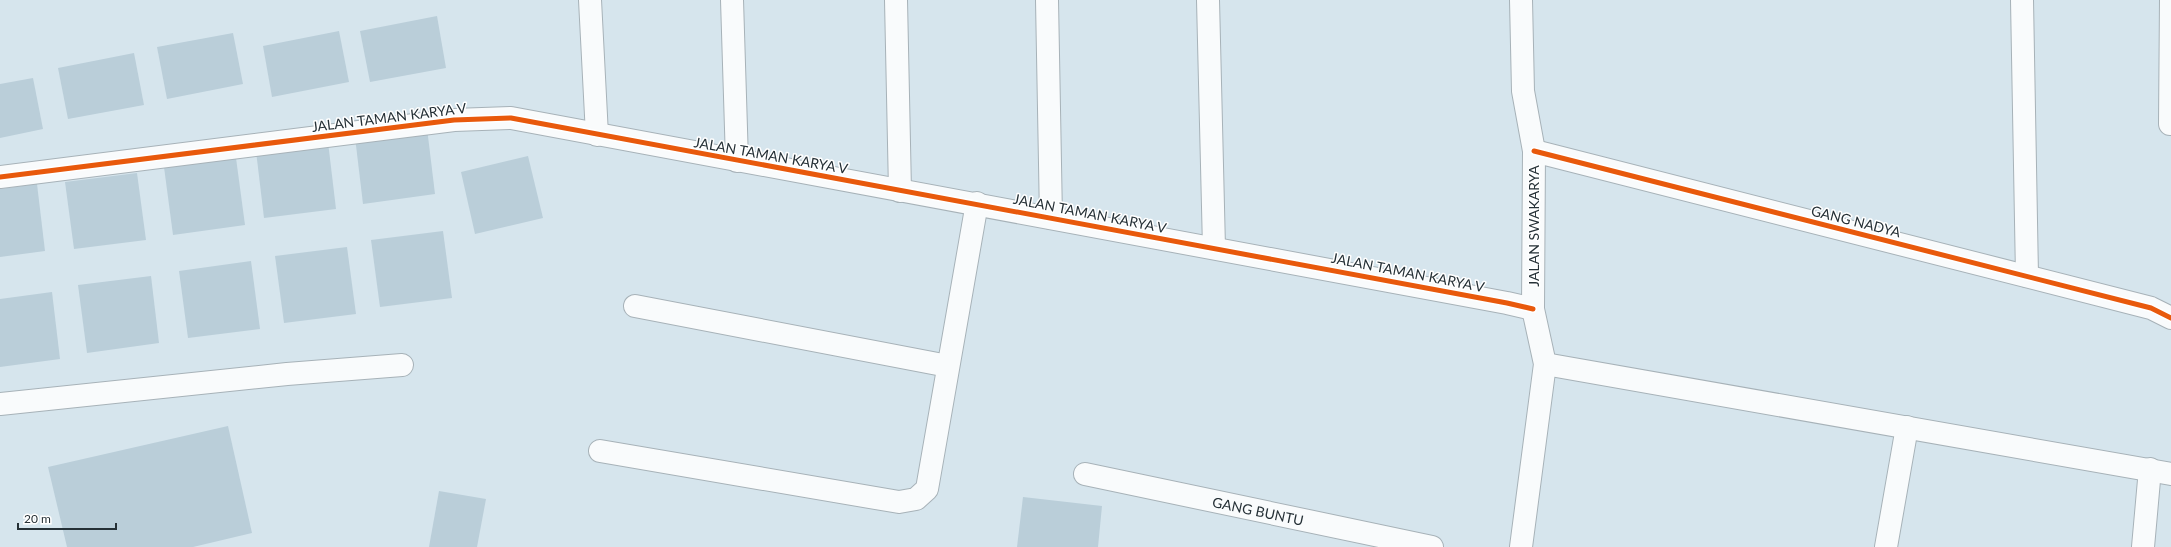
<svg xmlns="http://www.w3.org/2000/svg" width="2171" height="547" viewBox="0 0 2171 547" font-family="Lato,sans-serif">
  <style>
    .building { fill: #baced9 }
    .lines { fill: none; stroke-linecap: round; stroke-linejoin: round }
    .minor-casing { stroke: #a7b2b8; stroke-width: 24 }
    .minor { stroke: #f9fbfc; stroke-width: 22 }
    .cycleway-casing { stroke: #fff; stroke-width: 8 }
    .cycleway { stroke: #e8590c; stroke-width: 5 }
    .labels { text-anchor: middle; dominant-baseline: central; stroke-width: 3; stroke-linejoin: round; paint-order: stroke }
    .street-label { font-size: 14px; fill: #253036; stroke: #fff }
  </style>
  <rect width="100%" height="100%" fill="#d6e5ed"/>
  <g class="building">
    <polygon points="437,16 446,68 370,82 360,31"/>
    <polygon points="339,31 349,82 272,97 263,46"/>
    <polygon points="233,33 243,84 167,99 157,47"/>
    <polygon points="134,53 144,105 68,119 58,68"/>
    <polygon points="33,78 43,129 0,138 0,84"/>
    <polygon points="427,128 435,194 363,204 355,137"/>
    <polygon points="328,142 336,209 264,218 256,151"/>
    <polygon points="528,156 543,218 475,234 461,172"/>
    <polygon points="236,158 245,225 173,235 164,167"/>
    <polygon points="137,173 146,240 74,249 65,182"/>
    <polygon points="37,184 45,251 0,257 0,189"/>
    <polygon points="443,231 452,298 380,307 371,240"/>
    <polygon points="347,247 356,314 284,323 275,256"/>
    <polygon points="251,261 260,329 188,338 179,271"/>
    <polygon points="151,276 159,343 87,353 78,285"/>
    <polygon points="52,292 60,359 0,367 0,299"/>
    <polygon points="228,426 252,533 193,547 67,547 48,467"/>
    <polygon points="439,491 486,499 477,547 429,547"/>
    <polygon points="1023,497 1102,506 1098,547 1017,547"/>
  </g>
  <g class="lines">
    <defs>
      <g id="minor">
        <polyline points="590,0 597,135"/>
        <polyline points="732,0 737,161"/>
        <polyline points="896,0 900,191"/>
        <polyline points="1047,0 1051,218"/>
        <polyline points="1208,0 1214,248"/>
        <polyline points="1521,0 1523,91 1534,151 1533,309 1545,364 1521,547"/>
        <polyline points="2022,0 2027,276"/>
        <polyline points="2170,124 2171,0"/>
        <polyline points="1534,151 2151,308 2171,318"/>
        <polyline points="0,177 454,120 511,118 1507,303 1533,309"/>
        <polyline points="635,306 948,366"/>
        <polyline points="1545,364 2171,474"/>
        <polyline points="0,404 287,374 402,365"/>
        <polyline points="600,451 899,502 916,499 927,489 977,203"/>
        <path id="s1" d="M 1085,474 L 1432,547"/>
        <polyline points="1886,547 1907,427"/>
        <polyline points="2143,547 2150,469"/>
      </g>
    </defs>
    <use href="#minor" class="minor-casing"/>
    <use href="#minor" class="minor"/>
    <defs>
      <g id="cycleway">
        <polyline points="1534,151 2151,308 2171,318"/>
        <polyline points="0,177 454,120 511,118 1507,303 1533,309"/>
      </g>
    </defs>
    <use href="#cycleway" class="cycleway-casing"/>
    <use href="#cycleway" class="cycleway"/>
  </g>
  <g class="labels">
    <g class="street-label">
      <text transform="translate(389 117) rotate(-7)">JALAN TAMAN KARYA V</text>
      <text transform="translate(771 155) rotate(10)">JALAN TAMAN KARYA V</text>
      <text transform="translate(1090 213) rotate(11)">JALAN TAMAN KARYA V</text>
      <text transform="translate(1856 221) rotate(14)">GANG NADYA</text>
      <text transform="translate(1533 226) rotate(-90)">JALAN SWAKARYA</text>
      <text transform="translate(1408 272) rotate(11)">JALAN TAMAN KARYA V</text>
      <text stroke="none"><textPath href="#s1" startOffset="177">GANG BUNTU</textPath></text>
    </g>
  </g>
  <path d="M18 523v6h98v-6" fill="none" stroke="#253036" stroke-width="2"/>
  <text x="24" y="523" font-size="12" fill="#253036" stroke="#ffffff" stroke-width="3" paint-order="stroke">20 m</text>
</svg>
